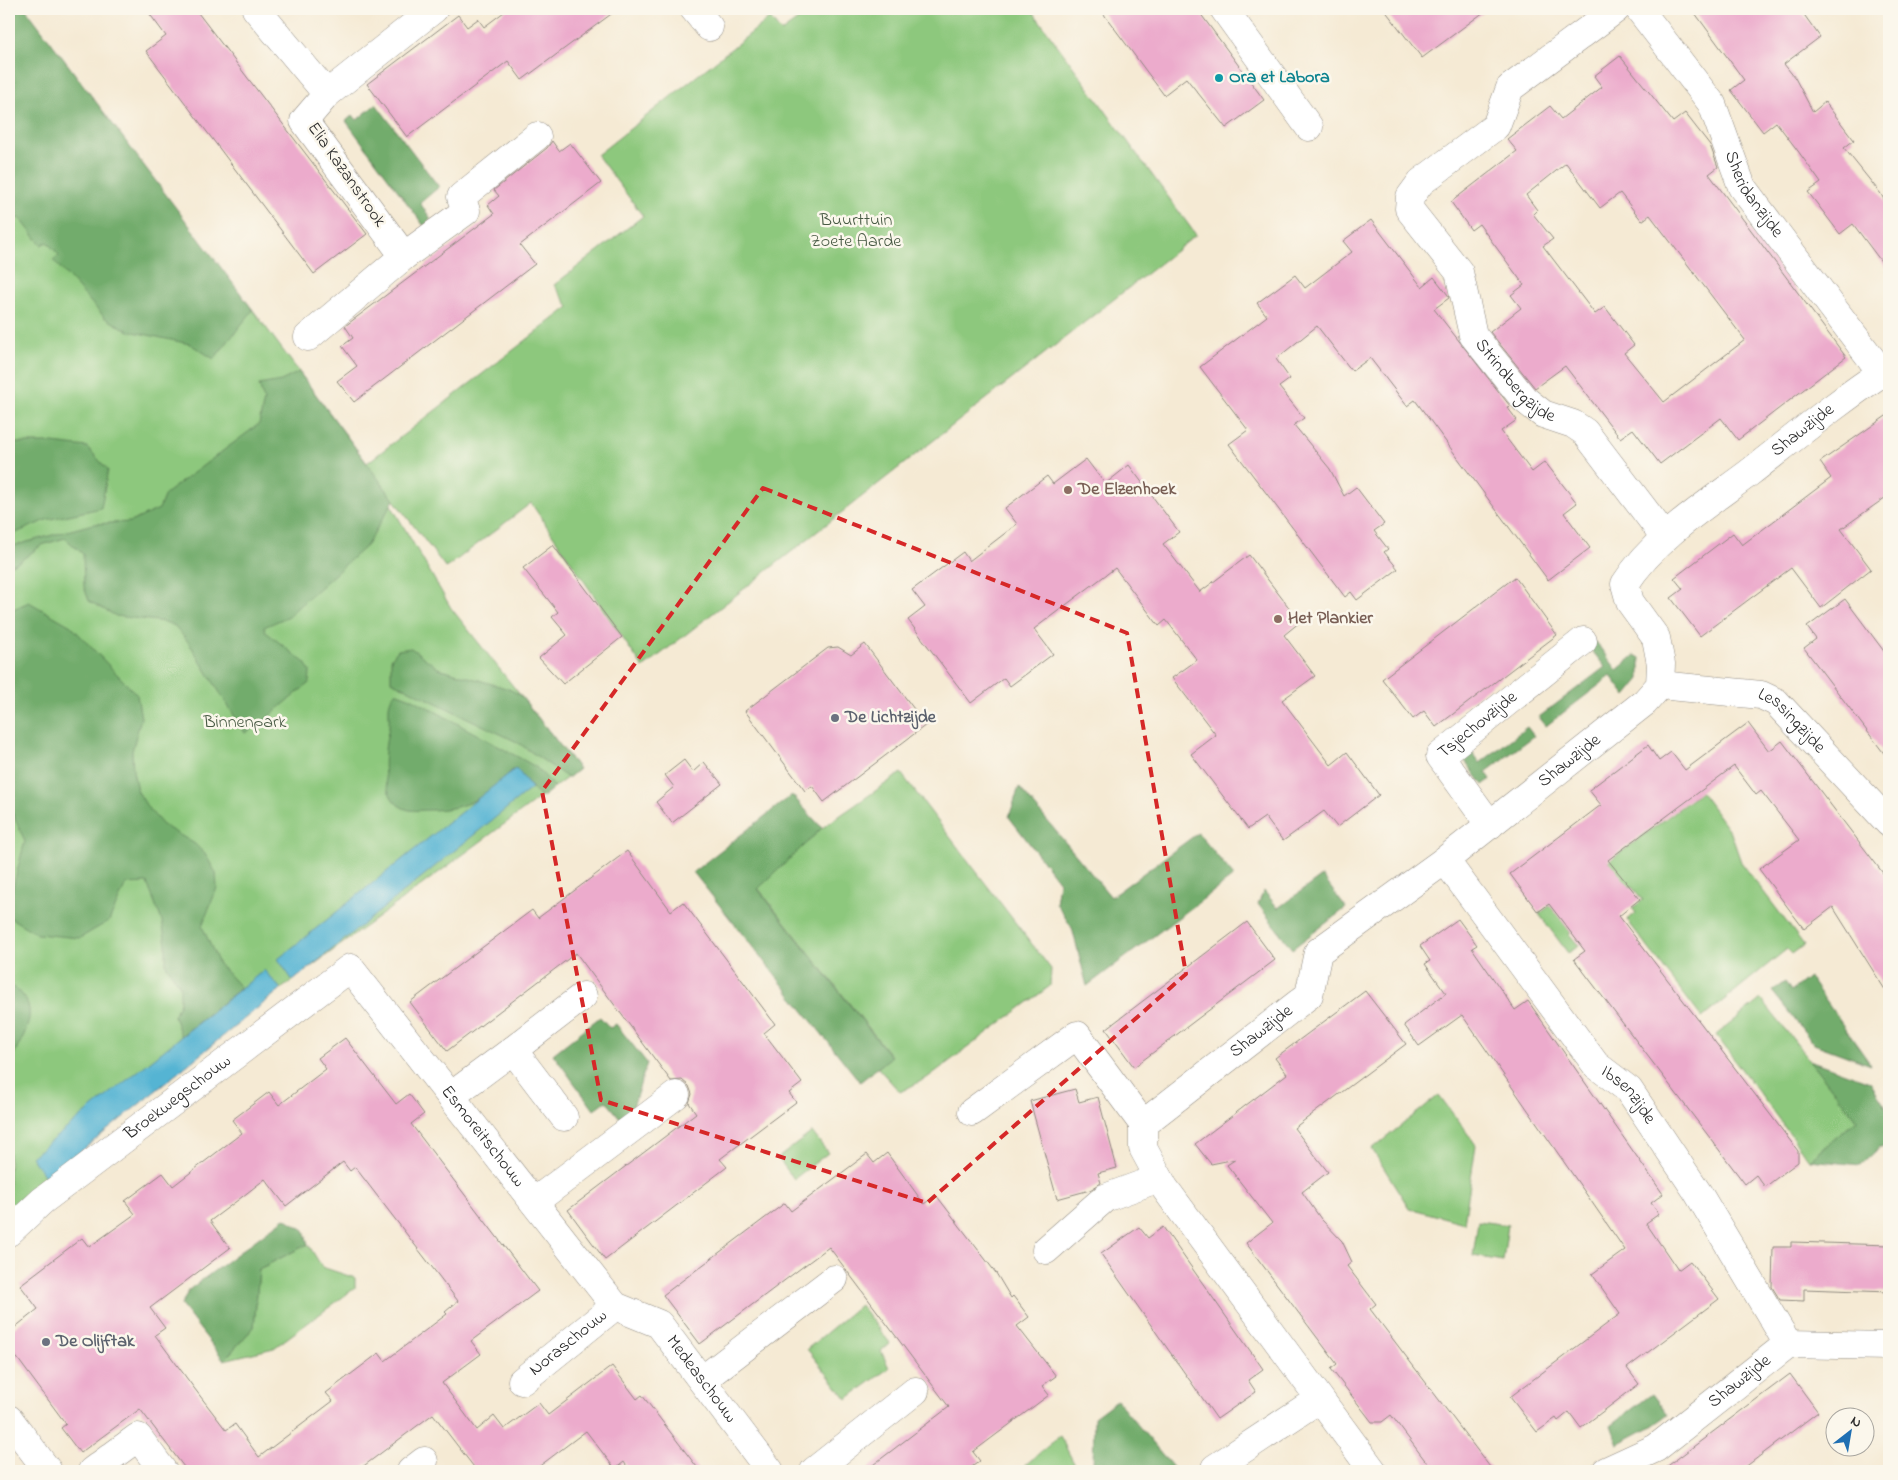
<svg xmlns="http://www.w3.org/2000/svg" width="1898" height="1480" viewBox="0 0 1898 1480" font-family="'Indie Flower',sans-serif">
  <style>
    .green { fill: #8dc87d; stroke: #5c7a54 }
    .forest { fill: #72ac6c; stroke: #4e6c4c }
    .water { fill: #55b4d3; stroke: #40707f }
    .building { fill: #ecabcc; fill-rule: evenodd }
    .lines { fill: none; stroke-linecap: round; stroke-linejoin: round }
    .minor-casing { stroke: #908a80; stroke-width: 29 }
    .minor { stroke: #fff; stroke-width: 28 }
    .marked { fill: none; stroke: #d62828; stroke-width: 4; stroke-dasharray: 10 6; stroke-linejoin: round }
    .culture-dot { fill: #0f9aa8; stroke: #fbf7ec; stroke-width: 2 }
    .education-dot { fill: #8d6e63; stroke: #fbf7ec; stroke-width: 2 }
    .worship-dot { fill: #6b7280; stroke: #fbf7ec; stroke-width: 2 }
    .labels { text-anchor: middle; dominant-baseline: central; stroke-width: 5; stroke-linejoin: round; paint-order: stroke }
    .culture-label { font-size: 18px; font-weight: bold; fill: #0d838f; stroke: #fbf7ec; text-anchor: start }
    .street-label { font-size: 18px; fill: #2b2b2b; stroke: #fbf7ec }
    .park-label { font-size: 18px; fill: #485a44; stroke: #fbf7ec }
    .education-label { font-size: 18px; font-weight: bold; fill: #785e54; stroke: #fbf7ec; text-anchor: start }
    .worship-label { font-size: 18px; font-weight: bold; fill: #5b616d; stroke: #fbf7ec; text-anchor: start }
  </style>
  <rect width="100%" height="100%" fill="#fbf7ec"/>
  <filter id="ink" filterUnits="userSpaceOnUse"><feTurbulence type="fractalNoise" baseFrequency=".02" numOctaves="2"/><feDisplacementMap in="SourceGraphic" scale="10" xChannelSelector="R" yChannelSelector="G"/><feConvolveMatrix kernelMatrix="1 2 1 2 8 2 1 2 1" color-interpolation-filters="sRGB"/></filter>
  <filter id="wash" filterUnits="userSpaceOnUse"><feTurbulence type="fractalNoise" baseFrequency=".0096" numOctaves="4" result="noise"/><feDisplacementMap in="SourceGraphic" scale="20" xChannelSelector="R" yChannelSelector="G"/><feGaussianBlur stdDeviation="1.12" result="paint"/><feColorMatrix in="noise" values="0 0 0 0 0 0 0 0 0 0 0 0 0 0 0 0 0 1.4 0 .05"/><feComposite in="paint" operator="in"/></filter>
  <g filter="url(#wash)">
    <rect width="100%" height="100%" fill="#f5ead4"/>
    <g class="green">
      <polygon points="9,9 253,310 367,463 569,307 554,285 643,216 597,155 770,18 781,32 813,9 1031,9 1196,235 643,668 531,503 446,568 370,469 451,608 579,769 281,989 9,1209"/>
      <polygon points="901,773 1051,969 1050,986 927,1078 900,1092 878,1068 891,1056 758,888 822,828"/>
      <polygon points="1701,792 1731,833 1741,862 1804,945 1792,954 1787,949 1702,1018 1627,920 1636,913 1632,908 1643,900 1631,886 1569,934 1579,946 1568,953 1539,914"/>
      <polygon points="1761,999 1857,1120 1809,1160 1716,1035"/>
      <polygon points="1439,1095 1476,1145 1464,1223 1409,1208 1372,1149"/>
      <polygon points="812,1132 828,1153 794,1179 778,1158"/>
      <polygon points="1478,1221 1508,1225 1503,1261 1473,1256"/>
      <polygon points="308,1244 322,1267 355,1278 355,1288 274,1348 224,1360 254,1327 259,1269"/>
      <polygon points="860,1305 890,1343 881,1351 889,1368 847,1399 807,1349"/>
      <polygon points="1060,1436 1078,1471 1018,1471"/>
    </g>
    <g class="forest">
      <polygon points="9,9 26,9 253,310 214,359 190,344 129,331 105,318 53,260 59,255 47,242 41,245 20,218 9,220"/>
      <polygon points="376,104 439,187 420,203 431,219 424,226 346,121 353,115 357,120"/>
      <polygon points="299,372 394,500 367,545 287,617 264,627 266,632 305,663 310,671 309,683 266,719 245,733 189,643 175,626 165,622 116,616 89,601 84,587 83,554 65,538 42,545 20,561 9,566 9,547 93,524 130,522 159,509 165,494 259,424 264,400 259,385 281,381"/>
      <polygon points="9,443 52,443 87,447 108,470 101,508 46,520 9,536"/>
      <polygon points="29,602 71,626 137,695 141,718 132,751 133,771 137,790 148,808 163,825 195,844 205,854 216,873 217,888 202,926 219,964 241,988 181,1036 174,1016 180,1002 180,986 166,965 166,944 162,921 147,883 126,884 109,921 80,938 37,934 9,917 9,902 25,841 9,806 9,611"/>
      <polygon points="1595,641 1617,670 1635,655 1640,658 1640,679 1626,696 1611,676 1546,726 1539,717 1605,667 1589,647"/>
      <polygon points="411,648 438,668 509,689 520,695 579,769 568,778 517,742 391,681 391,659 398,650"/>
      <path d="M 395,692 L 411,698 L 536,767 L 555,787 L 541,798 L 515,768 C 503,778 488,794 473,801 C 458,808 444,810 428,810 C 422,810 415,811 409,810 C 378,803 383,754 388,732 C 392,715 384,708 395,692 Z"/>
      <polygon points="1527,727 1534,736 1486,772 1491,779 1483,785 1460,754 1468,748 1480,763"/>
      <polygon points="1019,787 1111,897 1198,833 1234,876 1087,986 1072,928 1056,903 1059,882 1009,817"/>
      <polygon points="792,795 822,828 758,889 891,1057 860,1082 693,872"/>
      <polygon points="1322,876 1346,908 1292,949 1258,904 1264,891 1278,908"/>
      <polygon points="1809,977 1871,1065 1814,1044 1772,991 1785,982 1791,991"/>
      <path d="M 9,985 C 46,1004 24,1036 9,1063 Z"/>
      <polygon points="600,1017 610,1028 616,1024 647,1063 632,1110 620,1118 606,1101 594,1110 553,1054"/>
      <polygon points="1809,1060 1870,1082 1889,1111 1889,1147 1880,1147 1861,1165 1809,1160 1857,1120"/>
      <polygon points="285,1218 304,1230 308,1244 259,1269 254,1327 224,1360 181,1305 190,1289"/>
      <polygon points="1652,1394 1668,1415 1652,1426 1618,1444 1611,1425"/>
      <polygon points="1117,1400 1176,1471 1093,1471 1094,1417"/>
    </g>
    <g class="water">
      <polygon points="516,768 532,788 293,981 278,959"/>
      <polygon points="264,970 281,989 47,1179 31,1157"/>
    </g>
    <g id="blocks">
      <g class="building">
        <polygon points="146,9 195,9 367,234 314,274 146,51 166,36"/>
        <polygon points="508,9 618,9 522,80 508,61 407,137 367,84 458,15 467,27 478,19 484,27"/>
        <polygon points="1100,9 1197,9 1264,100 1226,128 1186,78 1164,95"/>
        <polygon points="1384,9 1488,9 1422,58"/>
        <polygon points="1692,9 1800,9 1820,37 1784,64 1795,78 1813,112 1825,102 1854,140 1844,148 1881,194 1889,209 1889,272 1853,224 1840,234 1808,192 1821,183 1798,151 1776,122 1763,132 1731,90 1744,80"/>
        <path d="M 1620,56 L 1673,122 L 1685,113 L 1710,145 L 1718,167 L 1709,174 L 1846,357 L 1738,440 L 1721,418 L 1660,464 L 1633,429 L 1620,438 L 1565,366 L 1535,388 L 1490,332 L 1521,308 L 1511,295 L 1524,285 L 1479,224 L 1471,230 L 1451,202 L 1517,151 L 1507,139 L 1550,106 L 1561,119 L 1602,87 L 1594,76 ZM 1566,163 L 1600,208 L 1620,193 L 1642,221 L 1650,215 L 1745,340 L 1664,402 L 1624,353 L 1634,345 L 1605,307 L 1595,314 L 1543,246 L 1553,239 L 1533,214 L 1537,210 L 1526,195 Z"/>
        <polygon points="552,141 559,151 570,143 601,183 520,245 535,264 354,402 337,381 357,366 342,346 353,338 345,326 494,214 488,205 499,196 494,190 547,148"/>
        <polygon points="1371,220 1422,287 1434,277 1448,295 1449,298 1434,309 1510,406 1507,407 1517,420 1501,431 1532,472 1545,462 1577,503 1564,513 1590,548 1548,580 1415,400 1407,406 1370,358 1352,371 1317,326 1276,359 1290,379 1279,387 1304,418 1294,425 1330,469 1344,496 1356,487 1384,524 1374,531 1388,549 1384,552 1398,569 1357,600 1351,592 1345,597 1229,444 1248,430 1200,367 1267,316 1257,303 1295,275 1305,288 1352,252 1343,241"/>
        <polygon points="1889,414 1889,495 1841,529 1871,569 1821,608 1791,568 1700,636 1671,598 1683,589 1674,578 1733,533 1742,545 1831,478 1820,462"/>
        <polygon points="1086,459 1105,484 1129,465 1179,532 1163,544 1200,592 1249,555 1300,622 1284,635 1315,676 1282,700 1331,765 1347,752 1379,795 1337,827 1324,811 1283,841 1265,817 1248,829 1191,754 1216,735 1172,678 1197,660 1166,620 1159,626 1115,568 1034,629 1053,654 1010,686 1004,678 971,703 908,620 925,607 912,590 963,552 969,561 1017,524 1005,508 1047,476 1053,484"/>
        <polygon points="553,545 622,637 563,684 539,658 567,635 552,617 558,612 523,568"/>
        <polygon points="1515,577 1557,635 1436,727 1424,711 1413,719 1382,679"/>
        <polygon points="1845,599 1889,658 1889,760 1804,648 1816,639 1807,627"/>
        <polygon points="865,644 926,725 824,802 812,786 805,791 745,711 828,648 838,647 851,655"/>
        <polygon points="1748,723 1769,751 1782,741 1889,881 1889,996 1833,907 1804,929 1759,869 1799,840 1761,791 1756,795 1734,766 1608,860 1640,899 1619,916 1798,1151 1798,1162 1765,1187 1756,1175 1745,1184 1574,959 1585,951 1549,904 1538,912 1510,874 1601,805 1589,790 1648,745 1659,761 1671,752 1685,770"/>
        <polygon points="684,760 693,772 704,762 722,784 672,823 656,802 674,787 665,775"/>
        <polygon points="627,851 671,911 683,902 714,943 775,1024 764,1033 802,1083 789,1093 796,1102 720,1159 727,1167 605,1260 568,1210 696,1113 689,1103 692,1094 689,1086 682,1080 671,1081 576,953 447,1051 410,1002 532,910 538,918"/>
        <polygon points="1458,919 1477,945 1472,948 1515,1010 1528,1001 1663,1194 1651,1203 1659,1214 1646,1223 1678,1270 1690,1261 1719,1299 1627,1368 1639,1384 1581,1428 1569,1412 1558,1421 1556,1418 1537,1432 1510,1397 1620,1314 1592,1274 1625,1250 1462,1015 1419,1046 1404,1025 1446,993 1425,964 1430,961 1420,946"/>
        <polygon points="1247,922 1275,960 1134,1067 1106,1029"/>
        <polygon points="1365,991 1406,1044 1294,1128 1328,1172 1302,1192 1321,1219 1342,1241 1352,1262 1347,1266 1376,1304 1370,1309 1493,1471 1433,1471 1391,1415 1382,1422 1372,1422 1331,1369 1337,1364 1246,1243 1272,1223 1227,1165 1236,1159 1211,1164 1195,1144 1287,1074 1275,1058"/>
        <path d="M 345,1038 L 396,1104 L 409,1094 L 424,1114 L 411,1124 L 538,1291 L 471,1341 L 481,1354 L 442,1383 L 477,1430 L 494,1416 L 504,1429 L 539,1403 L 548,1415 L 612,1366 L 637,1399 L 642,1395 L 700,1471 L 630,1471 L 624,1462 L 615,1469 L 586,1431 L 533,1471 L 477,1471 L 433,1414 L 357,1471 L 187,1471 L 140,1409 L 80,1453 L 61,1428 L 66,1424 L 9,1347 L 9,1332 L 38,1309 L 20,1285 L 82,1238 L 89,1247 L 135,1214 L 125,1201 L 163,1173 L 173,1186 L 225,1146 L 242,1133 L 232,1120 L 269,1092 L 279,1105 L 326,1069 L 318,1058 ZM 343,1162 L 350,1171 L 355,1167 L 458,1301 L 445,1312 L 447,1314 L 385,1361 L 379,1353 L 326,1393 L 333,1401 L 259,1457 L 235,1424 L 226,1430 L 194,1388 L 155,1335 L 165,1328 L 150,1308 L 230,1248 L 210,1221 L 238,1200 L 265,1179 L 286,1206 Z"/>
        <polygon points="1075,1089 1079,1102 1098,1097 1117,1168 1098,1173 1101,1183 1090,1190 1057,1199 1030,1101"/>
        <polygon points="887,1153 924,1204 936,1195 996,1273 1011,1298 1013,1296 1029,1317 1017,1326 1056,1376 1042,1386 1049,1395 973,1452 980,1461 966,1471 865,1471 949,1407 829,1247 700,1344 663,1295 785,1203 791,1211 867,1154 874,1163"/>
        <polygon points="1139,1227 1148,1238 1163,1227 1263,1369 1248,1380 1256,1392 1217,1419 1101,1254"/>
        <polygon points="1791,1242 1889,1245 1889,1292 1804,1289 1804,1301 1780,1300 1772,1287 1773,1247 1791,1247"/>
        <polygon points="1790,1374 1818,1412 1740,1471 1661,1471"/>
      </g>
    </g>
  </g>
  <g filter="url(#ink)">
    <use href="#blocks" fill-opacity="0" stroke="#908a80" stroke-width="1"/>
    <g class="lines">
      <defs>
        <g id="minor">
          <polyline points="256,9 327,94"/>
          <polyline points="694,9 709,27"/>
          <polyline points="1224,9 1309,127"/>
          <path id="s1" d="M 1616,9 L 1510,88 L 1496,126 L 1421,182 L 1410,197 L 1409,209 L 1459,272 L 1473,335 L 1524,399 L 1543,414 L 1573,424 L 1585,432 L 1665,537"/>
          <path id="s2" d="M 1639,9 L 1712,104 L 1742,187 L 1882,373"/>
          <polyline points="404,256 304,121 327,94 434,9"/>
          <polyline points="308,337 404,256 466,211 461,197 537,136"/>
          <path id="s3" d="M 1660,685 L 1761,695 L 1776,702 L 1889,823"/>
          <path id="s4" d="M 1490,825 L 1440,756 L 1583,641"/>
          <path id="s5" d="M 1445,860 L 1596,1065 L 1629,1090 L 1698,1193 L 1788,1344"/>
          <polyline points="451,1096 513,1050"/>
          <polyline points="972,1112 1077,1035 1143,1124"/>
          <polyline points="564,1117 513,1050 583,996"/>
          <polyline points="534,1202 676,1095"/>
          <path id="s6" d="M 9,1232 L 42,1201 L 350,968 L 615,1306 L 659,1324 L 770,1471"/>
          <polyline points="1046,1250 1105,1198 1159,1178"/>
          <polyline points="702,1380 834,1279"/>
          <path id="s7" d="M 522,1381 L 615,1306"/>
          <polyline points="9,1419 48,1471"/>
          <polyline points="1215,1468 1319,1399"/>
          <polyline points="92,1471 138,1437 163,1471"/>
          <polyline points="411,1471 424,1461"/>
          <polyline points="814,1471 915,1391"/>
          <path id="s8" d="M 1373,1471 L 1164,1187 L 1143,1148 L 1143,1124 L 1309,995 L 1318,952 L 1445,860 L 1645,702 L 1660,685 L 1661,664 L 1656,638 L 1630,602 L 1625,584 C 1655,537 1705,506 1749,473 C 1795,437 1840,400 1889,368"/>
          <path id="s9" d="M 1606,1471 L 1656,1448 L 1788,1344 L 1889,1346"/>
        </g>
      </defs>
      <use href="#minor" class="minor-casing"/>
      <use href="#minor" class="minor"/>
    </g>
  </g>
  <path class="marked" d="M 763,488 L 1127,633 L 1186,974 L 927,1203 L 601,1100 L 542,791 Z"/>
  <circle class="culture-dot" cx="1219" cy="78" r="5"/>
  <g class="education-dot">
    <circle cx="1068" cy="490" r="5"/>
    <circle cx="1278" cy="619" r="5"/>
  </g>
  <g class="worship-dot">
    <circle cx="835" cy="718" r="5"/>
    <circle cx="46" cy="1342" r="5"/>
  </g>
  <g class="labels">
    <g class="culture-label">
      <text x="1229" y="78">Ora et Labora</text>
    </g>
    <g class="street-label">
      <text transform="translate(346 175) rotate(55)">Elia Kazanstrook</text>
      <text stroke="none"><textPath href="#s2" startOffset="220">Sheridanzijde</textPath></text>
      <text stroke="none"><textPath href="#s1" startOffset="505">Strindbergzijde</textPath></text>
      <text stroke="none"><textPath href="#s8" startOffset="1456">Shawzijde</textPath></text>
      <text stroke="none"><textPath href="#s4" startOffset="134">Tsjechovzijde</textPath></text>
      <text stroke="none"><textPath href="#s3" startOffset="142">Lessingzijde</textPath></text>
      <text stroke="none"><textPath href="#s8" startOffset="991">Shawzijde</textPath></text>
      <text stroke="none"><textPath href="#s8" startOffset="571">Shawzijde</textPath></text>
      <text stroke="none"><textPath href="#s5" startOffset="299">Ibsenzijde</textPath></text>
      <text stroke="none"><textPath href="#s6" startOffset="216">Broekwegschouw</textPath></text>
      <text stroke="none"><textPath href="#s6" startOffset="646">Esmoreitschouw</textPath></text>
      <text stroke="none"><textPath href="#s7" startOffset="60">Noraschouw</textPath></text>
      <text stroke="none"><textPath href="#s6" startOffset="978">Medeaschouw</textPath></text>
      <text stroke="none"><textPath href="#s9" startOffset="162">Shawzijde</textPath></text>
    </g>
    <g class="park-label">
      <text x="856" y="221">Buurttuin<tspan x="856" dy="21">Zoete Aarde</tspan></text>
      <text x="245" y="723">Binnenpark</text>
    </g>
    <g class="education-label">
      <text x="1078" y="490">De Elzenhoek</text>
      <text x="1288" y="619">Het Plankier</text>
    </g>
    <g class="worship-label">
      <text x="845" y="718">De Lichtzijde</text>
      <text x="56" y="1342">De Olijftak</text>
    </g>
  </g>
  <rect width="1898" height="1480" fill="none" stroke="#fbf7ec" stroke-width="30"/>
  <g transform="translate(1850 1432) rotate(31)"><circle r="24" fill="#fbf7ec" stroke="#a8a59f"/>
  <path d="M0-4L9 19L0 12L-9 19Z" fill="#1f6fb2"/>
  <text y="-8" font-size="14" font-weight="bold" text-anchor="middle" fill="#2b2b2b">N</text>
  </g>
</svg>
